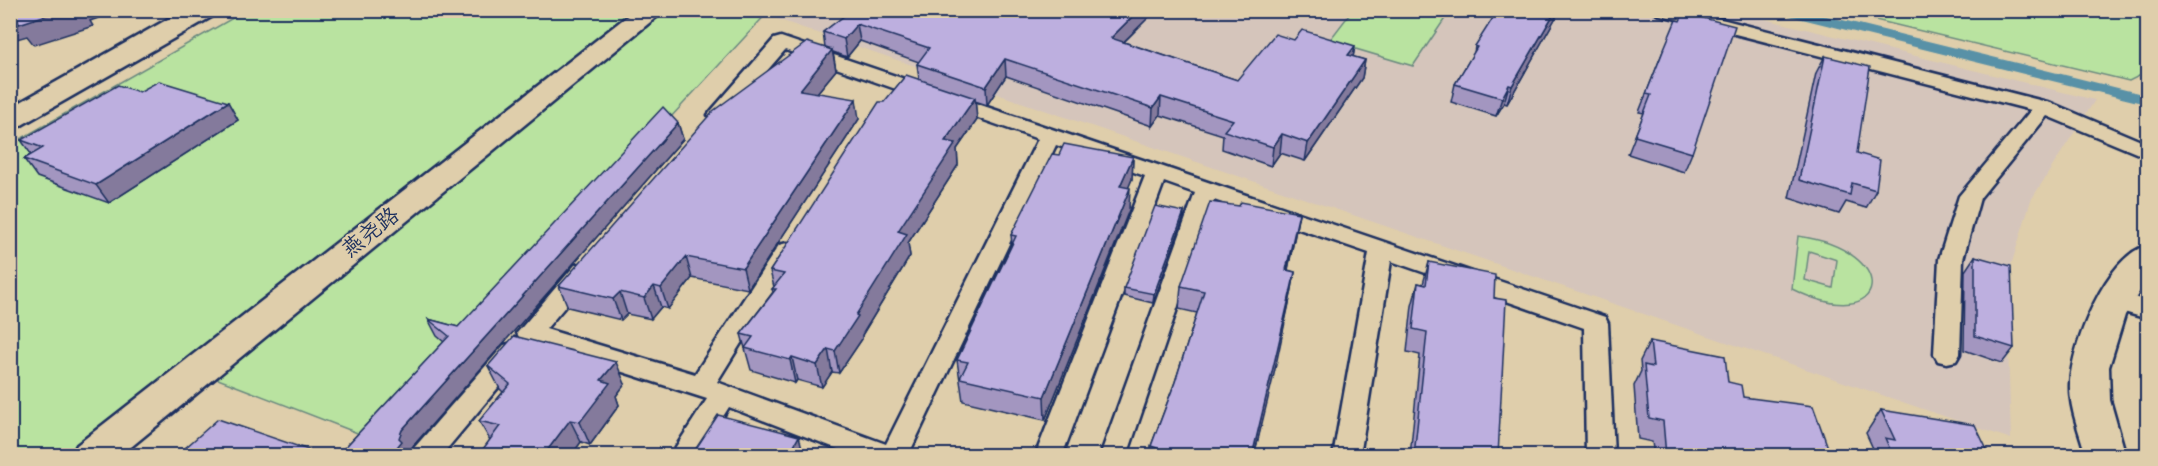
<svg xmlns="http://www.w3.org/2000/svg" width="2158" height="466" viewBox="0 0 2158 466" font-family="Mynerve,'LXGW WenKai TC',sans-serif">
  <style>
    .built { fill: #d5c5bb }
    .green { fill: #b9e3a0; stroke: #6a897f; stroke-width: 1.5; fill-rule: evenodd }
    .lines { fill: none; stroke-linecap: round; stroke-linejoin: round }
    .stream { stroke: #5891a7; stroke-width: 9 }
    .service-casing { stroke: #1b2f5e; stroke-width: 5 }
    .minor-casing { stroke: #1b2f5e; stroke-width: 5 }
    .tertiary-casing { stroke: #1b2f5e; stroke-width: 5 }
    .service { fill: #dfceab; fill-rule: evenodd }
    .minor { fill: #dfceab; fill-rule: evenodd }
    .tertiary { fill: #dfceab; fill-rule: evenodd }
    .wall { fill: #a396c0; stroke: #1b2f5e; stroke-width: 1.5 }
    .shaded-wall { fill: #847a9c; stroke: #1b2f5e; stroke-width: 1.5 }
    .building { fill: #bdafdf; stroke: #1b2f5e; stroke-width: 1.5 }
    .labels { text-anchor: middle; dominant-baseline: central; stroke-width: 4.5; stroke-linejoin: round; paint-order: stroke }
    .street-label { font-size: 22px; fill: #1b2f5e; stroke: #dfceab }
  </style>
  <rect width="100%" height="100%" fill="#dfceab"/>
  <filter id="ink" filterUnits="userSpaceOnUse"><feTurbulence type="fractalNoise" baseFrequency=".0167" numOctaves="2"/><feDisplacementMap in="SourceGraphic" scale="12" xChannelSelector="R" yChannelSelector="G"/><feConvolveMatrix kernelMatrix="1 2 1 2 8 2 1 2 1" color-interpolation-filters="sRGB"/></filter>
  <g filter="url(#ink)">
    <polygon class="built" points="769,10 1732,11 2095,100 2031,200 2006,282 2011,439 765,15"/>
    <g class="green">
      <polygon points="245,11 769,11 373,439 187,367 67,455 11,455 10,145"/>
      <polygon points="1352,11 1450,11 1413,66 1329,41"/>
      <polygon points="1838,11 2147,11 2147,72 2129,81"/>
      <path d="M 1798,236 C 1901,250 1892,338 1792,289 ZM 1809,251 L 1837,260 L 1833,288 L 1805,280 Z"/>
    </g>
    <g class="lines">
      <polyline class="stream" points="1784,10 2148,100"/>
      <defs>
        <g id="service">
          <polygon points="1654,10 1686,10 2051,103 2148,144 2148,158 2047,116 1980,198 1963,259 1960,354 1956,361 1947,363 1938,361 1934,354 1939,259 1959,196 2031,110 1657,14"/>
          <polygon points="781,37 1605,317 1608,323 1614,456 1586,456 1584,328 1391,261 1360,456 1333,456 1369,253 1214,200 1127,456 1100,456 1195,193 1164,182 1062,456 1035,456 1145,176 1056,145 908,456 856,456 729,407 698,456 670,456 707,399 520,339 517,333 575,265 583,263 591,265 595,271 546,329 695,374 779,245 787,243 795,245 798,251 717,382 886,444 1038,139 785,50 725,119 711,119 708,115 711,111 774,39"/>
          <polygon points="2115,292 2148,301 2148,319 2107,307 2103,301 2107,295"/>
          <polygon points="513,343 522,345 525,352 522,359 441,456 411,456 414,448 504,345"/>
        </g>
        <g id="minor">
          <polygon points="184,10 217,10 213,16 20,126 10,129 10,108"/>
          <polygon points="635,10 665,10 120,456 71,456 77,445"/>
        </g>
        <path id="tertiary" d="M 2148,245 L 2148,278 L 2125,315 L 2109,367 L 2110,400 L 2126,456 L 2086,456 C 2080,433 2069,408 2070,384 C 2072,344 2106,256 2148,245 Z"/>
      </defs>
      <use href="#service" class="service-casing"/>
      <use href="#minor" class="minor-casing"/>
      <use href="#tertiary" class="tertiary-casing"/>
      <use href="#service" class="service"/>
      <use href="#minor" class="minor"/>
      <use href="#tertiary" class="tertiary"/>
    </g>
    <g class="wall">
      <polygon points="852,10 1149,10 1148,18 1124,42 1237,80 1294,40 1355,46 1353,57 1365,60 1362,78 1305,161 1280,153 1271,166 1222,149 1223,135 1160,115 1152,126 1006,76 987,105 975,101 977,120 957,149 958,165 908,243 910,256 862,335 862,339 839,373 832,372 822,387 797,380 795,383 751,370 741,334 773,292 772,289 774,287 770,271 884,102 919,79 917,64 919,62 860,41 847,57 833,52 836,70 817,93 859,119 748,289 692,278 668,309 661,307 651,319 627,314 621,320 568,307 559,286 825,48 823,32"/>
      <polygon points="1560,10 1507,104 1504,103 1496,116 1451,102 1455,84 1474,53 1475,46"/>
      <polygon points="1663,51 1692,153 1684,172 1628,154 1644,113 1639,112"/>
      <polygon points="1825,56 1857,153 1876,190 1866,208 1846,202 1839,214 1789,198 1816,73"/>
      <polygon points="139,92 228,102 238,120 109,203 37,177 24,159 31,154 21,140"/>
      <polygon points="678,123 683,139 412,447 410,454 337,456 444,342 437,336 428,319 458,327"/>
      <polygon points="1059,155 1133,157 1132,179 1128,187 1129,210 1045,420 963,401 957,360 1012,244 1011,235"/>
      <polygon points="1239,206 1299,213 1288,270 1295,272 1291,294 1254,456 1151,456 1151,446 1175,382 1197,313 1179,309 1181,286"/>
      <polygon points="1184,212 1183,220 1153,303 1124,296 1124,288"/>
      <polygon points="1975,256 2014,348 2002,363 1964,350 1965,271"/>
      <polygon points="1429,262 1494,298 1498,456 1410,456 1420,355 1407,352 1412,306 1418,283 1423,284"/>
      <polygon points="1650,341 1728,382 1743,397 1831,456 1654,456 1652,442 1638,439 1634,386 1641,371 1640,361"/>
      <polygon points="488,366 625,384 616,396 619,405 590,445 581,442 571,456 478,456 490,440 479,421 503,392 500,389"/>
      <polygon points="1881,410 1990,456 1873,456 1875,453 1866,433"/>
    </g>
    <g class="shaded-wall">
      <polygon points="62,10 98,10 101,17 90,21 93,26 34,45 27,36 17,39 10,29 10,15 15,14"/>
      <polygon points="1139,10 1149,10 1148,18 1110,55 1111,38"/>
      <polygon points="1556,10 1560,10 1507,104 1512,86"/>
      <polygon points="857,24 860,41 847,57 844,39"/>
      <polygon points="1355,46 1352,63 1348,55"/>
      <polygon points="832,50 836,70 803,110 800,90"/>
      <polygon points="1005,59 1006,76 987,105 986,87"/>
      <polygon points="1365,60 1362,78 1305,161 1308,143"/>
      <polygon points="1509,85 1504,103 1496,116 1502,98"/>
      <polygon points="1161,97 1160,115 1152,126 1153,108"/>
      <polygon points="975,98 977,120 957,149 958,165 908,243 910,256 862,335 862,339 839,373 835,351 856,315 898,231 945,141"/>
      <polygon points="856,99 859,119 748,289 743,268"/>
      <polygon points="228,102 238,120 109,203 96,185"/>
      <polygon points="678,123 683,139 412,447 410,454 411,456 390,456 402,430"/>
      <polygon points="1282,134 1280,153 1271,166 1273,147"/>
      <polygon points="1133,157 1132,179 1120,208 1120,186"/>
      <polygon points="1130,188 1129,210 1045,420 1044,397"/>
      <polygon points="1184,212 1183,220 1153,303 1154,294"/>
      <polygon points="1299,213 1295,235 1283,293 1286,270"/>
      <polygon points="686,257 692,278 668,309 661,288"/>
      <polygon points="1295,272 1291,294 1274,374 1254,456 1252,456"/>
      <polygon points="654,286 661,307 651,319 644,298"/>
      <polygon points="620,292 627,314 621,320 613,299"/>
      <polygon points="828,349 832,372 822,387 817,365"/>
      <polygon points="792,357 797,380 795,383 790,360"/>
      <polygon points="616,362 625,384 616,396 619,405 590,445 580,422 601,380"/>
      <polygon points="570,420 581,442 571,456 543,456"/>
      <polygon points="799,436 804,456 788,456"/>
    </g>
    <g class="building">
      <polygon points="10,10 62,10 19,24 15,14 10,15"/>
      <polygon points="852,10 1139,10 1111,38 1237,80 1275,34 1294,40 1302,30 1355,46 1348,55 1365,60 1308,143 1282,134 1273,147 1224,131 1233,120 1161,97 1153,108 1005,59 986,87 917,64 929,48 857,24 844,39 823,32"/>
      <polygon points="1498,10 1556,10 1512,86 1509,85 1502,98 1455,84 1477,47 1475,46"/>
      <polygon points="1684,13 1735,26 1692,153 1635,136 1651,95 1646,94 1663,51 1676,20 1680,21"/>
      <polygon points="807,42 832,50 800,90 856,99 743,268 686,257 661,288 654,286 644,298 620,292 613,299 559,286 713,111"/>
      <polygon points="1825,56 1870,67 1857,153 1880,160 1876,190 1852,183 1850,195 1799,180"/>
      <polygon points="906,75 975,98 945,141 956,143 898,231 907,234 856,315 858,316 835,351 828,349 817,365 792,357 790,360 745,348 753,337 741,334 776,289 772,289 784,274 770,271 879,102 884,102"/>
      <polygon points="159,81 228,102 96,185 24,159 43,148 21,140 118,85 139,92"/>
      <polygon points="663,107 678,123 402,430 399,438 402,441 390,456 337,456 449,336 428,319 458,327"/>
      <polygon points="1064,144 1133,157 1120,186 1130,188 1044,397 960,378 968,362 957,360 1016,236 1011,235 1052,154 1059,155"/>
      <polygon points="1210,202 1239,206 1241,202 1299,213 1286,270 1295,272 1277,351 1252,456 1154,456 1157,448 1151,446 1175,382 1204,291 1181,286"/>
      <polygon points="1155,206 1184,212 1154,294 1124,288"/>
      <polygon points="1975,256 2011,266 2014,348 1975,336"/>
      <polygon points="1429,262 1495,275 1494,298 1506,300 1498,456 1414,456 1427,332 1413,329 1418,283 1426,285"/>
      <polygon points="514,336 616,362 601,380 610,383 580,422 570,420 543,456 478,456 500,426 479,421 510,384 488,366"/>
      <polygon points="1650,341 1725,356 1728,382 1741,385 1743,397 1813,406 1831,456 1666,456 1663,421 1649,418 1644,365 1653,367"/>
      <polygon points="1881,410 1975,425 1990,456 1893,456 1885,438 1895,440"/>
      <polygon points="718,415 799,436 788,456 691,456"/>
      <polygon points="218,419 326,456 176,456"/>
    </g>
  </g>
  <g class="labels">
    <g class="street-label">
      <text transform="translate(371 233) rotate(-38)">燕尧路</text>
    </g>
  </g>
  <rect width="2158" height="466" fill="none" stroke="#dfceab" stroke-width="36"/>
  <rect x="18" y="18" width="2122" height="430" fill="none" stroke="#1b2f5e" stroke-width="2" filter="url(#ink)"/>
</svg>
